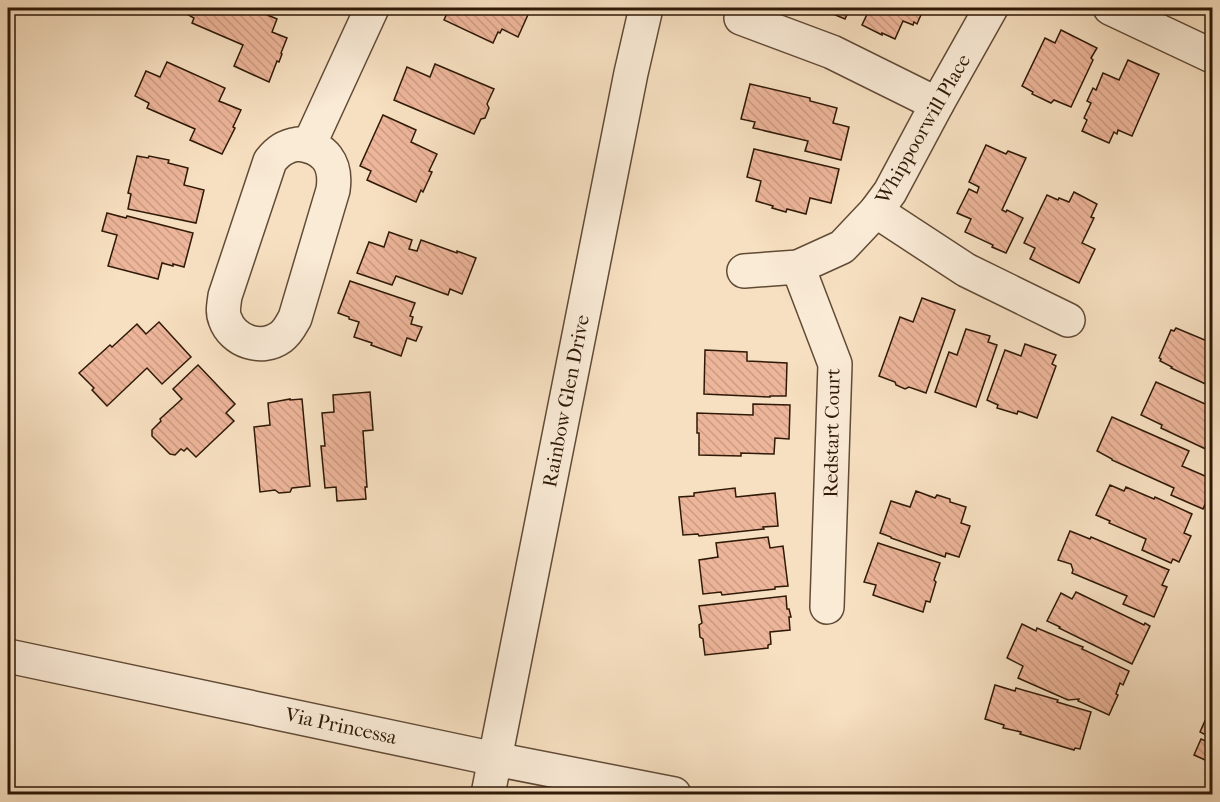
<svg xmlns="http://www.w3.org/2000/svg" width="1220" height="802" viewBox="0 0 1220 802" font-family="'IM FELL French Canon',serif">
  <style>
    .building { fill: url(#building-back-hatch); stroke: #2f1907; stroke-width: 1.5 }
    .lines { fill: none; stroke-linecap: round; stroke-linejoin: round }
    .minor-casing { stroke: #614b36; stroke-width: 36 }
    .minor { stroke: #faebd7; stroke-width: 33 }
    .labels { text-anchor: middle; dominant-baseline: central; stroke-width: 4.5; stroke-linejoin: round; paint-order: stroke }
    .street-label { font-size: 20px; fill: #2f1907; stroke: #faebd7 }
  </style>
  <defs>
    <pattern id="building-back-hatch" width="6" height="6" patternUnits="userSpaceOnUse" patternTransform="scale(1.5)"><rect width="6" height="6" fill="#edb59a"/><path d="M-1 5l2 2M0 0l6 6M5-1l2 2" fill="none" stroke="#cc9b83"/></pattern>
  </defs>
  <rect width="100%" height="100%" fill="#f7e0c1"/>
  <filter id="stains"><feTurbulence type="fractalNoise" baseFrequency=".00333" numOctaves="4"/><feColorMatrix values="0 0 0 0 .2 0 0 0 0 .09 0 0 0 0 .02 0 0 0 .5 -.17"/></filter>
  <radialGradient id="worn" r=".72"><stop offset=".6" stop-color="#630" stop-opacity="0"/><stop offset="1" stop-color="#630" stop-opacity=".3"/></radialGradient>
  <g class="building">
    <polygon points="185,8 254,8 258,9 258,11 277,19 272,32 287,38 281,53 282,54 279,62 277,61 269,82 234,66 243,45 192,23 194,18 183,12"/>
    <polygon points="441,8 531,8 518,37 502,29 500,33 498,32 493,43 444,20 448,11"/>
    <polygon points="819,8 850,8 845,19"/>
    <polygon points="870,8 924,8 917,24 914,22 913,25 903,21 895,39 882,33 882,35 862,25"/>
    <polygon points="1061,30 1097,48 1091,58 1093,60 1071,107 1054,100 1051,103 1032,94 1033,92 1022,86 1045,38 1055,43"/>
    <polygon points="1128,60 1159,74 1132,136 1118,130 1117,134 1114,132 1109,143 1082,131 1087,120 1084,118 1091,103 1087,101 1093,88 1096,90 1103,73 1119,80"/>
    <polygon points="167,62 225,88 219,101 241,110 233,127 235,128 222,154 190,140 195,129 147,108 149,103 135,96 146,71 160,77"/>
    <polygon points="435,64 494,89 487,104 489,108 485,118 481,119 474,134 394,100 407,67 430,77"/>
    <polygon points="750,84 810,98 810,101 837,108 833,123 849,127 841,160 805,151 808,141 753,128 755,122 741,119"/>
    <polygon points="383,115 416,130 411,142 437,154 429,171 432,172 423,192 421,190 416,202 367,180 371,171 360,166"/>
    <polygon points="986,145 1006,154 1008,151 1026,158 1002,210 1006,212 1007,210 1023,218 1006,253 992,247 993,245 965,232 971,219 957,213 969,189 977,193 979,187 969,182"/>
    <polygon points="754,149 839,169 831,203 810,198 806,214 787,209 786,212 772,208 773,206 756,201 761,181 747,177"/>
    <polygon points="137,156 148,158 149,156 169,160 168,163 188,168 184,185 204,190 196,223 128,209 131,194 128,193"/>
    <polygon points="1074,192 1097,204 1091,217 1094,218 1082,243 1095,249 1079,283 1030,259 1035,248 1024,243 1047,195 1058,200 1059,198 1069,202"/>
    <polygon points="107,213 126,218 127,216 193,233 184,267 173,264 173,266 162,263 158,279 108,266 117,235 102,231"/>
    <polygon points="389,232 412,240 409,249 417,251 421,240 457,253 457,251 476,258 462,294 450,289 448,295 396,276 392,285 357,273 369,242 384,247"/>
    <polygon points="350,281 415,303 410,316 413,317 411,324 422,327 416,341 407,338 401,356 371,345 372,343 354,337 359,322 349,319 349,317 338,313"/>
    <polygon points="922,298 955,310 926,393 909,387 905,389 896,385 895,382 879,376 900,317 913,322"/>
    <polygon points="159,322 191,357 162,384 147,368 107,406 92,390 94,388 79,373 110,345 112,347 137,324 146,334"/>
    <polygon points="1176,328 1212,343 1212,387 1171,368 1172,367 1160,361 1161,359 1159,358 1171,330 1174,331"/>
    <polygon points="966,329 990,336 988,342 997,345 976,407 935,392 949,352 957,355"/>
    <polygon points="1025,344 1056,355 1052,364 1056,366 1037,418 1018,411 1017,414 997,408 998,405 987,400 1005,350 1021,356"/>
    <polygon points="705,350 747,352 747,361 787,363 786,396 770,396 770,397 704,394"/>
    <polygon points="198,365 235,404 226,413 234,421 196,457 187,448 184,451 181,449 175,455 170,454 152,436 152,430 161,421 160,419 182,399 173,389"/>
    <polygon points="1156,382 1212,407 1212,452 1161,428 1162,425 1141,415"/>
    <polygon points="370,392 373,430 363,431 367,487 365,487 366,499 337,501 336,487 325,488 321,446 325,446 322,413 334,412 333,395"/>
    <polygon points="290,399 290,400 302,399 310,486 292,488 290,492 279,493 275,490 260,492 254,427 270,425 268,403"/>
    <polygon points="753,404 790,405 789,439 775,438 774,454 741,453 741,456 699,455 699,433 697,433 697,413 753,415"/>
    <polygon points="1112,417 1189,451 1182,466 1212,479 1212,488 1203,509 1171,495 1174,488 1112,460 1112,459 1097,451"/>
    <polygon points="1110,485 1124,491 1126,487 1154,499 1155,497 1192,514 1184,533 1191,536 1179,562 1173,559 1171,563 1142,550 1146,539 1109,523 1110,521 1096,515"/>
    <polygon points="735,488 736,497 775,493 778,526 763,527 764,529 699,536 698,534 683,535 679,497 694,496 694,493"/>
    <polygon points="916,491 935,498 937,495 950,499 950,502 966,507 961,523 970,526 959,557 946,553 945,557 891,538 891,537 880,533 891,501 910,507"/>
    <polygon points="1070,531 1090,539 1091,537 1169,570 1162,585 1167,587 1154,617 1123,604 1127,596 1072,573 1073,570 1071,564 1058,560"/>
    <polygon points="768,537 770,548 783,546 788,586 775,587 775,589 722,595 721,592 703,594 699,560 718,557 716,543"/>
    <polygon points="878,543 940,563 934,580 936,582 930,602 926,601 923,612 873,595 876,585 864,582"/>
    <polygon points="1076,592 1144,625 1145,623 1150,626 1132,664 1059,628 1060,627 1047,621 1061,593 1072,599"/>
    <polygon points="786,596 787,609 789,609 791,617 789,617 790,630 770,632 771,644 768,645 768,648 705,655 703,639 700,637 699,625 702,623 699,606"/>
    <polygon points="1022,624 1036,631 1037,628 1075,644 1083,647 1082,649 1129,671 1123,685 1120,683 1116,694 1118,695 1109,715 1078,701 1079,699 1068,700 1018,678 1023,666 1007,658"/>
    <polygon points="995,685 1015,691 1016,688 1058,700 1057,702 1091,712 1080,749 1075,748 1074,750 1020,734 1021,732 1003,728 1004,725 985,719"/>
    <polygon points="1212,705 1212,763 1194,755 1201,739 1208,742 1210,737 1200,732"/>
  </g>
  <g class="lines">
    <defs>
      <g id="minor">
        <polyline points="1110,8 1212,56"/>
        <polyline points="741,18 832,52 937,104"/>
        <path d="M 298,144 C 325,147 337,163 333,190 L 295,318 C 291,325 288,332 281,337 C 262,351 233,342 225,319 C 222,312 224,304 225,296 L 270,161 C 278,151 285,146 298,144 Z"/>
        <polyline points="309,145 372,8"/>
        <polyline points="876,211 966,270 1068,320"/>
        <polyline points="798,267 835,364 827,607"/>
        <polyline points="744,271 798,267 842,247 876,211 890,192 937,104 991,8"/>
        <polyline points="8,656 495,759 674,794"/>
        <polyline points="488,794 631,73 646,8"/>
      </g>
    </defs>
    <use href="#minor" class="minor-casing"/>
    <use href="#minor" class="minor"/>
  </g>
  <g class="labels">
    <g class="street-label">
      <text transform="translate(923 129) rotate(-60)">Whippoorwill Place</text>
      <text transform="translate(566 401) rotate(-79)">Rainbow Glen Drive</text>
      <text transform="translate(832 433) rotate(-89)">Redstart Court</text>
      <text transform="translate(341 726) rotate(12)">Via Princessa</text>
    </g>
  </g>
  <rect width="1220" height="802" fill="none" stroke="#f7e0c1" stroke-width="30"/>
  <rect x="9" y="9" width="1202" height="784" fill="none" stroke="#2f1907" stroke-width="3"/>
  <rect x="15" y="15" width="1190" height="772" fill="none" stroke="#2f1907" stroke-width="1.5"/>
  <rect width="100%" height="100%" filter="url(#stains)"/>
  <rect width="100%" height="100%" fill="url(#worn)"/>
</svg>
